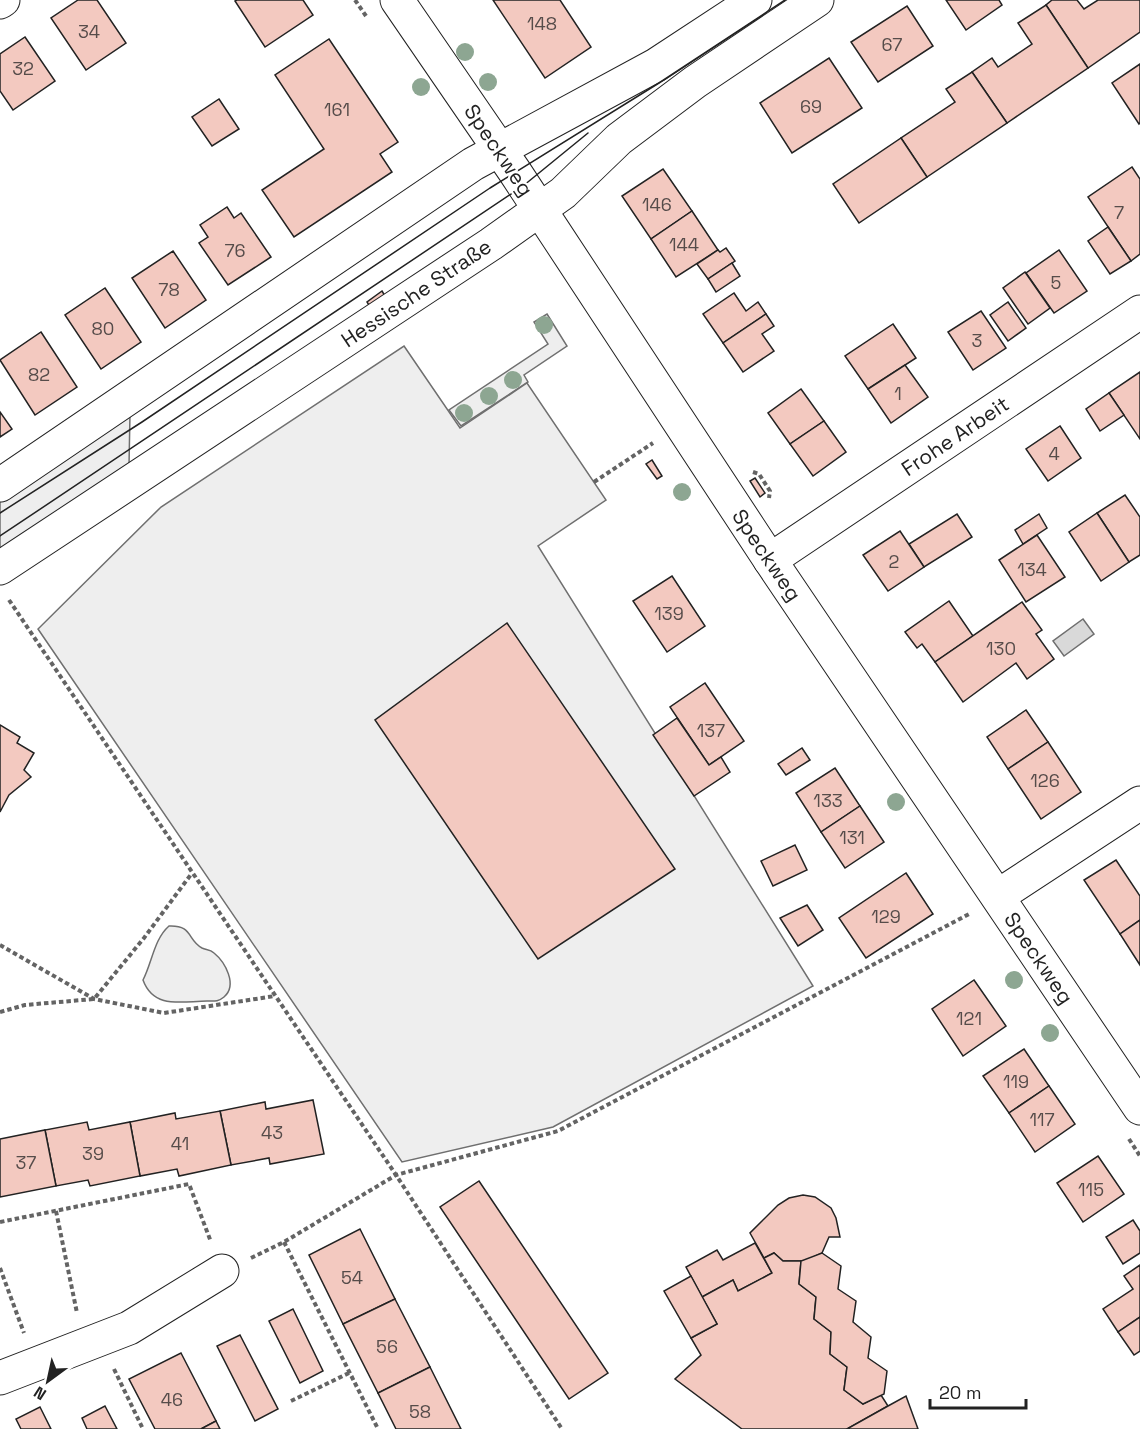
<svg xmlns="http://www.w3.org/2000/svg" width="1140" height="1429" viewBox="0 0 1140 1429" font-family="'Space Grotesk',sans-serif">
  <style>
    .green { fill: #eee; stroke: #6f6f6f; stroke-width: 1.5 }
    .water { fill: #d9d9d9; stroke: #6f6f6f; stroke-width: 1.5 }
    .building { fill: #f3c9c0; stroke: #222; stroke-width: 1.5 }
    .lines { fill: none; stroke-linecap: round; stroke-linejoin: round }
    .minor-casing { stroke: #222; stroke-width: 35 }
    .path { stroke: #646464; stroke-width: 4; stroke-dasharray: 4.5 3; stroke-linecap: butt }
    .minor { stroke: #fff; stroke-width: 33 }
    .tram { stroke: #222; stroke-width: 1.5 }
    .tree { fill: #8da692 }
    .labels { text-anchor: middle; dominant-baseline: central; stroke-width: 4.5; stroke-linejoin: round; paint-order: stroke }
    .number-label { font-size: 18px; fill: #564c4a }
    .street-label { font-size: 21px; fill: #222; stroke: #fff }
  </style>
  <rect width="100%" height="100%" fill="#fff"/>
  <g class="green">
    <polygon points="547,314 567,346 524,375 528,382 461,426 449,410 548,344 534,322"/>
    <polygon points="404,346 460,428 527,383 606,500 538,546 813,986 553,1127 402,1162 38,629 161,507"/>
    <polygon points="130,413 129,466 0,551 0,499"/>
    <path d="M 169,926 C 193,925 187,940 202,948 C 206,950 210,949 214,953 C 225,962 238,985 224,997 C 218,1002 214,1001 207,1001 C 183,1001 154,1010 143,980 C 152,963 154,939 169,926 Z"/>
  </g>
  <polygon class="water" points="1083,619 1094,634 1064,656 1053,641"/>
  <g class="building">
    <polygon points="78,0 97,0 126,43 86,70 51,18"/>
    <polygon points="237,0 303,0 313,15 265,47 235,1"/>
    <polygon points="493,0 560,0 591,47 545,78"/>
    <polygon points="946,0 999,0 1002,5 966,30"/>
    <polygon points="1052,0 1077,0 1084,9 1098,0 1140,0 1140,32 1088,68 1046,5"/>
    <polygon points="1046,5 1088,68 1007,123 972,72 992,58 998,67 1032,44 1018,23"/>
    <polygon points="907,6 933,46 878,82 851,42"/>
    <polygon points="25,37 55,81 13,110 0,91 0,54"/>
    <polygon points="329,39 398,142 380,154 392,172 294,237 262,190 324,149 275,75"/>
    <polygon points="829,58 862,108 792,153 760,103"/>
    <polygon points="1140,64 1140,123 1139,124 1112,83"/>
    <polygon points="972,72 1007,123 927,177 901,138 955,102 946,89"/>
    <polygon points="219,99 239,129 212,146 192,117"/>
    <polygon points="901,138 927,177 859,223 833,184"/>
    <polygon points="1132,167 1140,179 1140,254 1131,261 1088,197"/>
    <polygon points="663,169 692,211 651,239 622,196"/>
    <polygon points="227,207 234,218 241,213 271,257 228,285 199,243 208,237 200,225"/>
    <polygon points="692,211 718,250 676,277 651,239"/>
    <polygon points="1108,227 1131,261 1110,274 1088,241"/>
    <polygon points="726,248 735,261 708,279 697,264 718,250 720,252"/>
    <polygon points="1059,250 1087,291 1054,313 1026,273"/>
    <polygon points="173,251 206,300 165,328 132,278"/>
    <polygon points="732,263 740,276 716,292 708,279"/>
    <polygon points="1025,272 1050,308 1028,324 1003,288"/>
    <polygon points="105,288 141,342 101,369 65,315"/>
    <polygon points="382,291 385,296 370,307 367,302"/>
    <polygon points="734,293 746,311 758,302 766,314 723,343 703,314"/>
    <polygon points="1008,302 1026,328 1008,341 990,315"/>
    <polygon points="981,311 1006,348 973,370 948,332"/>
    <polygon points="766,314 774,326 762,334 774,351 743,372 723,343"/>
    <polygon points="893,324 916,358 868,389 845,356"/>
    <polygon points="41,332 77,387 35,415 0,360"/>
    <polygon points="905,365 928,397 891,423 868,389"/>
    <polygon points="1140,372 1140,439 1109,393"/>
    <polygon points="801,389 824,421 790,444 768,413"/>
    <polygon points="1109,393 1124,415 1100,431 1086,409"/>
    <polygon points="0,412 12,429 0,437"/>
    <polygon points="824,421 846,452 813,476 790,444"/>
    <polygon points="1060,426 1081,458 1048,481 1026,449"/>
    <polygon points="652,460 662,476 657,479 646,464"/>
    <polygon points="755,478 765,493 760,497 750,481"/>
    <polygon points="1125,495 1140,517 1140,555 1129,562 1097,513"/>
    <polygon points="1097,513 1129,562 1101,581 1069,532"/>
    <polygon points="957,514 972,537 924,567 909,544"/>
    <polygon points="1039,514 1047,528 1023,544 1015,530"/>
    <polygon points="900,531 924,567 888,591 863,555"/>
    <polygon points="1037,535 1065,577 1026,602 999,560"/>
    <polygon points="672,576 705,626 667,652 633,601"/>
    <polygon points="949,601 973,636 935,662 922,644 917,648 905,632"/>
    <polygon points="1022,602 1042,630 1036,634 1054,659 1027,679 1016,663 963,702 935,662"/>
    <polygon points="507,623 675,869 538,959 375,720"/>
    <polygon points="705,683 744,741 709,765 670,707"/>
    <polygon points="1026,710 1048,742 1008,769 987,737"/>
    <polygon points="677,718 709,765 721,757 730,772 694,796 653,735"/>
    <polygon points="0,725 20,737 17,743 34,753 24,770 31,777 9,795 0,812"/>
    <polygon points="1048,742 1081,792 1041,819 1008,769"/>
    <polygon points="802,748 810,760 786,775 778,764"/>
    <polygon points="835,768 860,806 821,832 796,793"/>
    <polygon points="860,806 884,842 845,868 821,832"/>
    <polygon points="795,845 807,870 773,886 761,861"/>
    <polygon points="1116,860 1140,896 1140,920 1120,934 1084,880"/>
    <polygon points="906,873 933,914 866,958 839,918"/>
    <polygon points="807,905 823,930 798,946 780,918"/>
    <polygon points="1140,920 1140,965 1120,934"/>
    <polygon points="974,980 1006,1026 963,1056 932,1009"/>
    <polygon points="1024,1049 1049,1086 1009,1113 983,1076"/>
    <polygon points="1049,1086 1075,1124 1035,1152 1009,1113"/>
    <polygon points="313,1100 324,1154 270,1164 269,1158 231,1165 220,1111 265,1102 266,1109"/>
    <polygon points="220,1111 231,1165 179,1176 177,1169 140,1176 130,1122 175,1113 176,1119"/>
    <polygon points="87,1122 89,1130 130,1122 140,1176 90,1186 88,1180 56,1186 45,1130"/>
    <polygon points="45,1130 56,1186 0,1197 0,1139"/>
    <polygon points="1098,1156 1124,1194 1083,1222 1057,1183"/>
    <polygon points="479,1181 608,1373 569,1399 440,1207"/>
    <polygon points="803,1195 815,1197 831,1208 836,1218 840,1237 829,1237 822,1253 805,1261 783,1261 774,1253 764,1258 750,1233 778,1205 789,1198"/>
    <polygon points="1133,1220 1140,1231 1140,1253 1123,1264 1106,1237"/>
    <polygon points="360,1229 395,1299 343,1324 309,1255"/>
    <polygon points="755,1243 772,1273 738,1291 733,1280 702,1297 686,1267 717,1250 723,1260"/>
    <polygon points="774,1253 783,1261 801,1261 799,1284 816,1297 814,1319 831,1332 830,1354 847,1367 844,1390 863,1404 881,1395 888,1406 847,1429 742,1429 675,1379 701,1355 691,1338 717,1324 702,1297 733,1280 738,1291 772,1273 764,1258"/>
    <polygon points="822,1253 841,1266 838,1289 856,1301 853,1322 871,1337 868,1358 887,1371 884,1394 863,1404 844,1390 847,1367 830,1354 831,1332 814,1319 816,1297 799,1284 801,1261"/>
    <polygon points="1140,1265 1140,1317 1118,1332 1103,1309 1133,1289 1124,1276"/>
    <polygon points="691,1276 717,1324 691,1338 664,1291"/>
    <polygon points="395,1299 430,1367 378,1393 343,1324"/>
    <polygon points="293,1309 323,1371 300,1383 269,1321"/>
    <polygon points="1140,1317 1140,1351 1134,1355 1118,1332"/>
    <polygon points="240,1335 278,1409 255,1421 217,1346"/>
    <polygon points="181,1353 216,1421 201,1429 155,1429 129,1379"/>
    <polygon points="430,1367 461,1429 396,1429 378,1393"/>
    <polygon points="906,1396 918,1429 847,1429 888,1406"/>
    <polygon points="105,1406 117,1429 87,1429 82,1418"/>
    <polygon points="40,1407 51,1429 21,1429 16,1419"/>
    <polygon points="216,1421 220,1429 201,1429"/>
  </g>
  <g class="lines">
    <defs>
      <g id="minor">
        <polyline points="397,0 515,172 770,560 1140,1108"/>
        <polyline points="0,2 3,0"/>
        <polyline points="0,485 473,164 656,65 755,0"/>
        <polyline points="770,560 1140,312"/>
        <polyline points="0,568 491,244 563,193 619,139 695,82 817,0"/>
        <polyline points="998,896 1140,803"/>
        <polyline points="0,1378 129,1328 222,1271"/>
      </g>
    </defs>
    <use href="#minor" class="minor-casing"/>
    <g class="path">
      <polyline points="355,0 366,16"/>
      <polyline points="753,472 759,474 770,491 769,498"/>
      <polyline points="594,482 653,443"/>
      <polyline points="9,600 396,1175 562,1429"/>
      <polyline points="0,945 94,999 164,1013 275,996"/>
      <polyline points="0,1012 25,1005 94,999 144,938 192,873"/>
      <polyline points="1129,1139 1140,1156"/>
      <polyline points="56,1211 77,1313"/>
      <polyline points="0,1222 189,1184 211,1242"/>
      <polyline points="284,1242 378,1429"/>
      <polyline points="251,1258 284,1242 396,1175 558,1131 969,914"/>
      <polyline points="0,1268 24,1333"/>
      <polyline points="114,1369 143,1429"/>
      <polyline points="291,1401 349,1373"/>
    </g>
    <use href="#minor" class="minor"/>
    <g class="tram">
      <polyline points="0,513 142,422 490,188 659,83 785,0"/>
      <polyline points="0,536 523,186 588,133"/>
    </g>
  </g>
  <g class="tree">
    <circle cx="465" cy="52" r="9"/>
    <circle cx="488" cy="82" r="9"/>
    <circle cx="421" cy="87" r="9"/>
    <circle cx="544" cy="325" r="9"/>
    <circle cx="513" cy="380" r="9"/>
    <circle cx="489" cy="396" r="9"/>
    <circle cx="464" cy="413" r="9"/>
    <circle cx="682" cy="492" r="9"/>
    <circle cx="896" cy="802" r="9"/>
    <circle cx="1014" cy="980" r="9"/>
    <circle cx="1050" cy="1033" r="9"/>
  </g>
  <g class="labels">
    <g class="number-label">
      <text x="542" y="23">148</text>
      <text x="89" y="31">34</text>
      <text x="892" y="44">67</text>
      <text x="23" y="68">32</text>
      <text x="811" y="106">69</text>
      <text x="337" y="109">161</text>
      <text x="657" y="204">146</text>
      <text x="1119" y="212">7</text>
      <text x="684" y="244">144</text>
      <text x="235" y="250">76</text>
      <text x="1056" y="282">5</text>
      <text x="169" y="289">78</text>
      <text x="103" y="328">80</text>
      <text x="977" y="340">3</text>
      <text x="39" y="374">82</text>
      <text x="898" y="393">1</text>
      <text x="1054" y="453">4</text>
      <text x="894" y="561">2</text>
      <text x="1032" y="569">134</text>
      <text x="669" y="613">139</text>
      <text x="1001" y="648">130</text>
      <text x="711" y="730">137</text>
      <text x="1045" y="780">126</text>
      <text x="828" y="800">133</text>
      <text x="852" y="837">131</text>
      <text x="886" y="916">129</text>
      <text x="969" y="1018">121</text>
      <text x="1016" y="1081">119</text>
      <text x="1042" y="1119">117</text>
      <text x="272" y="1132">43</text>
      <text x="180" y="1143">41</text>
      <text x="93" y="1153">39</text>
      <text x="26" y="1162">37</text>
      <text x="1091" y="1189">115</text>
      <text x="352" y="1277">54</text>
      <text x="387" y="1346">56</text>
      <text x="172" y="1399">46</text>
      <text x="420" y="1411">58</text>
    </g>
    <g class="street-label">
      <text transform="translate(499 150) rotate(56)">Speckweg</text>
      <text transform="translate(416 293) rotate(-34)">Hessische Straße</text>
      <text transform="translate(955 436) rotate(-34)">Frohe Arbeit</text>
      <text transform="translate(767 555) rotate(56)">Speckweg</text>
      <text transform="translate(1039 958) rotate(56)">Speckweg</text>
    </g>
  </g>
  <g transform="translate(48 1381) rotate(213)" stroke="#ffffff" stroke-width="4.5" paint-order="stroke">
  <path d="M0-4.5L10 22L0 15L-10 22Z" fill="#222222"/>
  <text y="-9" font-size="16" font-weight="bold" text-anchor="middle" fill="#222222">N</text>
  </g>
  <path d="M930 1399v9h96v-9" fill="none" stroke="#222222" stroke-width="3"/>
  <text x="939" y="1399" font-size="18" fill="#222222" stroke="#ffffff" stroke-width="4.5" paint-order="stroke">20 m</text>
</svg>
